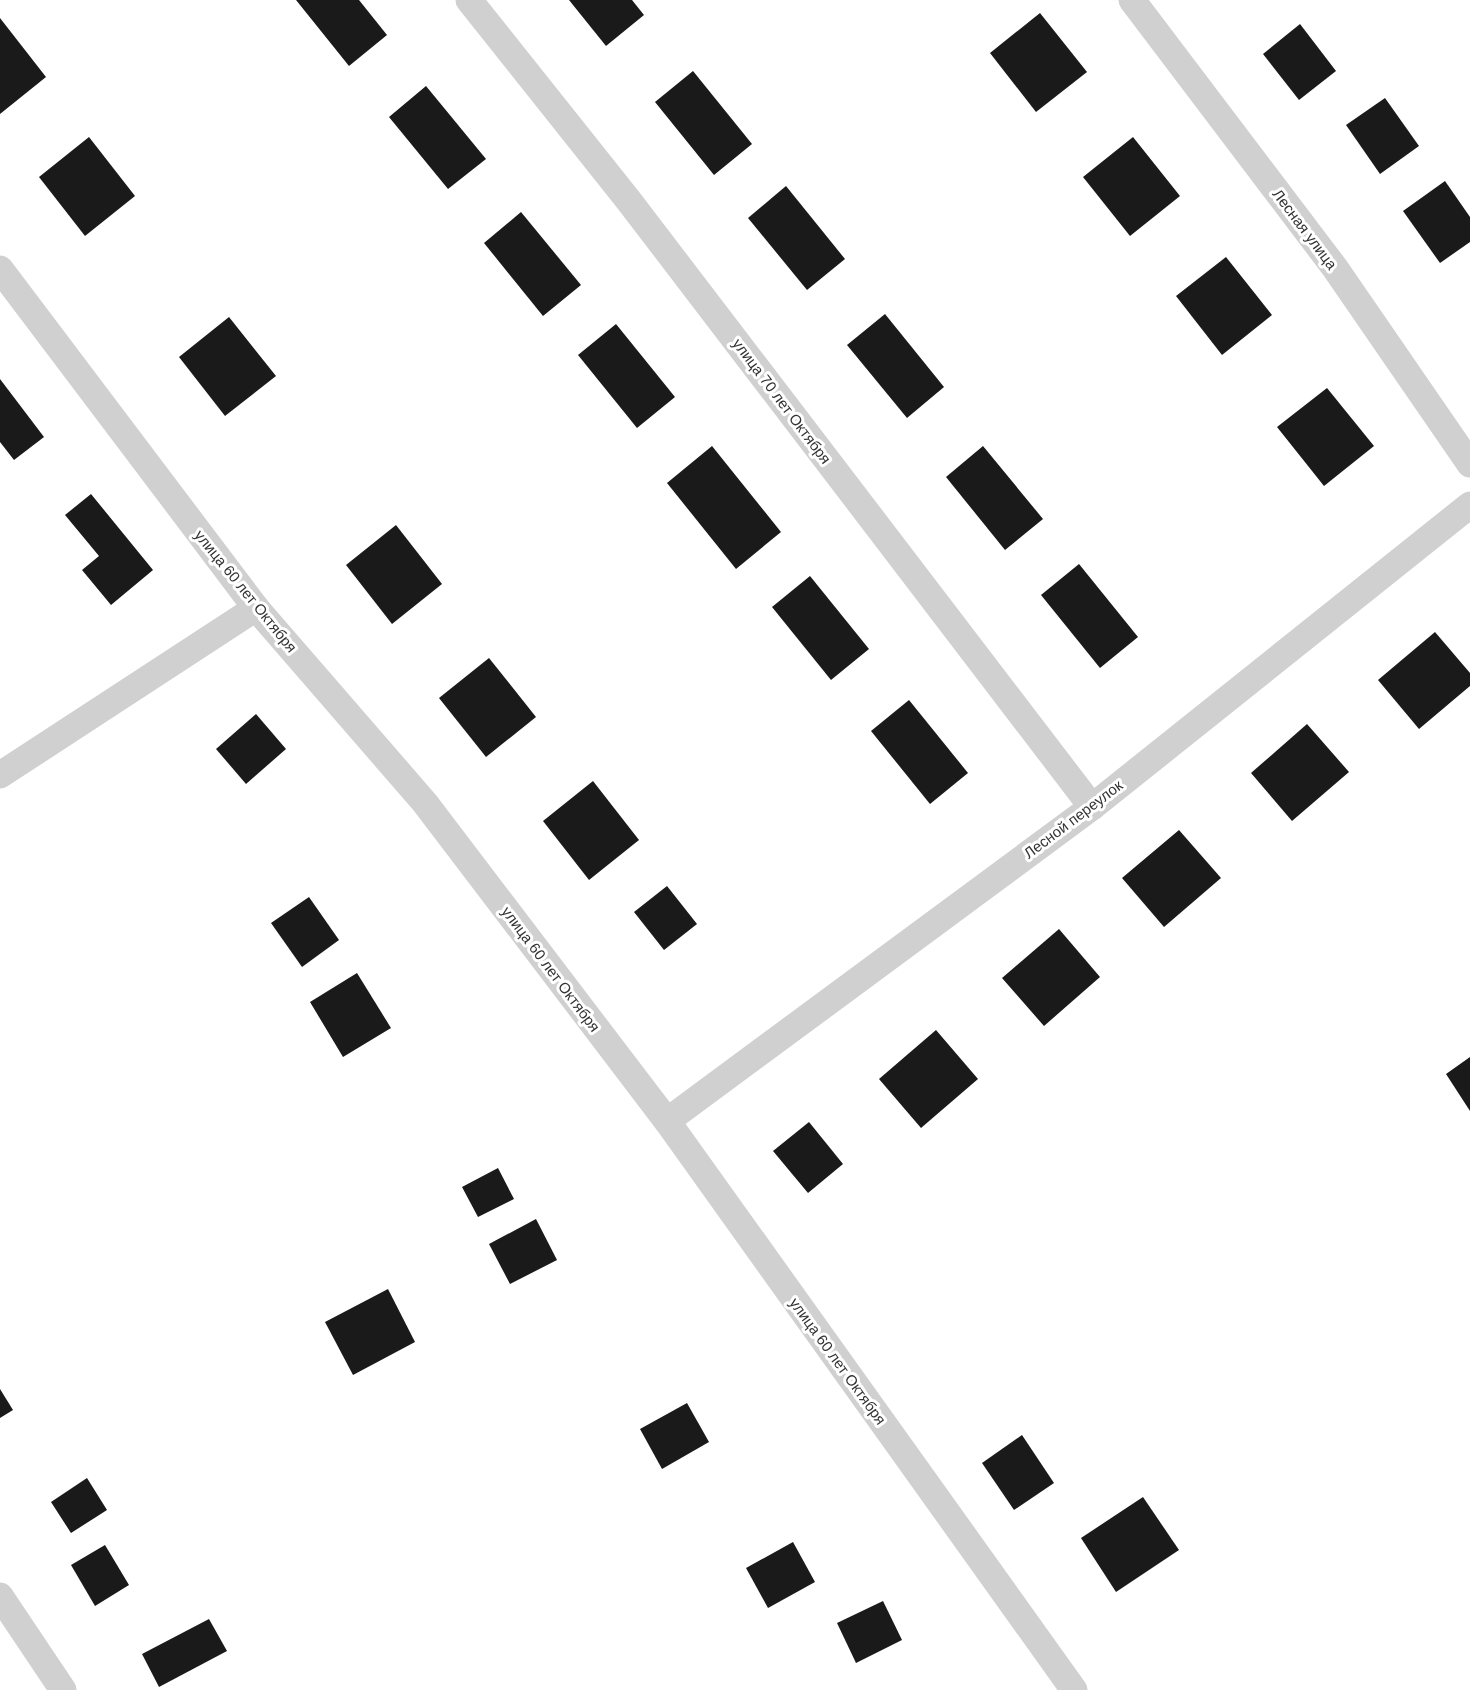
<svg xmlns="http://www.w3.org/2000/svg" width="1470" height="1690" viewBox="0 0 1470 1690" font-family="Helvetica,sans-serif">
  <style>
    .building { fill: #1a1a1a }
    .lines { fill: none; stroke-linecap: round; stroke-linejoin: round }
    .street { stroke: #d0d0d0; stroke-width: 27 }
    .labels { text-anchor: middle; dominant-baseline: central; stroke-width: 6; stroke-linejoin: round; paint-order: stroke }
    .street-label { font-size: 15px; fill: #333; stroke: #fff }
  </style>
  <rect width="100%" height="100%" fill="#fff"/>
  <g class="building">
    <polygon points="296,0 359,0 387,35 349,66"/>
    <polygon points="569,0 632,0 644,15 606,46"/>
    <polygon points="1040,13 1087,72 1036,112 990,53"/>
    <polygon points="0,18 46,77 0,114"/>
    <polygon points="1300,24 1336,71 1299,100 1263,54"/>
    <polygon points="693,71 752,144 714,175 655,102"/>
    <polygon points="426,86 486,159 448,189 389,117"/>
    <polygon points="1385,98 1419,146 1380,174 1346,125"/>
    <polygon points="89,137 135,196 85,236 39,177"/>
    <polygon points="1133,137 1180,196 1130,236 1083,177"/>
    <polygon points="1445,181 1470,217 1470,242 1440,263 1403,211"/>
    <polygon points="786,186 845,259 807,290 748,218"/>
    <polygon points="521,212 581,285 543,316 484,243"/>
    <polygon points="1226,257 1272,315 1222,355 1176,296"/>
    <polygon points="885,314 944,387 907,418 847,345"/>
    <polygon points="229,317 276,376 225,416 179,357"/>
    <polygon points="616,324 675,397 637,428 578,355"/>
    <polygon points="0,379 44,437 14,460 0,442"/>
    <polygon points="1327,388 1374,446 1324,486 1277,427"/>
    <polygon points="712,446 781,532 736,569 667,483"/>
    <polygon points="983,446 1043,519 1005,550 946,477"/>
    <polygon points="91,494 153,570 111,605 82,570 99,556 65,515"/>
    <polygon points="396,525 442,584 392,624 346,565"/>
    <polygon points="1079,564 1138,637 1100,668 1041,595"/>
    <polygon points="810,576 869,649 831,680 772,607"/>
    <polygon points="1435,632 1470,673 1470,686 1419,729 1378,680"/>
    <polygon points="489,658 536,717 486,757 439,698"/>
    <polygon points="909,700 968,773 930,804 871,731"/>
    <polygon points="256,714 286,749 246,784 216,749"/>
    <polygon points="1307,724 1349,772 1292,821 1251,773"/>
    <polygon points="593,781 639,840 589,880 543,821"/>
    <polygon points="1179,830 1221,878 1164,927 1122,878"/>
    <polygon points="667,886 697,924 664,950 634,912"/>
    <polygon points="309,897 339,940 302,967 271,923"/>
    <polygon points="1059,929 1100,977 1044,1026 1002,978"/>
    <polygon points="357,973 391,1028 343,1057 310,1002"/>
    <polygon points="936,1030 978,1079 921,1128 879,1079"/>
    <polygon points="1470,1057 1470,1111 1446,1074"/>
    <polygon points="809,1122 843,1164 808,1193 773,1151"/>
    <polygon points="498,1168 514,1199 478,1217 462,1187"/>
    <polygon points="536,1219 557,1260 510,1284 489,1244"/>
    <polygon points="388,1289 415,1342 353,1375 325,1322"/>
    <polygon points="0,1389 13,1410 0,1418"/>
    <polygon points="687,1403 709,1442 662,1469 640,1429"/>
    <polygon points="1022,1435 1054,1483 1014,1510 982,1463"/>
    <polygon points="87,1478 107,1510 71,1533 51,1502"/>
    <polygon points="1143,1497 1179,1550 1116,1592 1081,1538"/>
    <polygon points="793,1542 815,1582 768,1608 746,1568"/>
    <polygon points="105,1545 129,1585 95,1606 71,1565"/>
    <polygon points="883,1601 902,1640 856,1663 837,1623"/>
    <polygon points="209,1619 227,1651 159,1687 142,1654"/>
  </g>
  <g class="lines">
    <g class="street">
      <polyline points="469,0 629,201 1092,807"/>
      <polyline points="1132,0 1335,268 1470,464"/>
      <polyline points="0,269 256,608 425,803 667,1121 1074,1690"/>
      <polyline points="0,775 256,608"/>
      <polyline points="667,1121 1092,807 1470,505"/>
      <polyline points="0,1596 63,1690"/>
    </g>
  </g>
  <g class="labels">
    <g class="street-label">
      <text transform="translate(1305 229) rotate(53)">Лесная улица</text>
      <text transform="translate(782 401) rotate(53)">улица 70 лет Октября</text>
      <text transform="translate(246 591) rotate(51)">улица 60 лет Октября</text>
      <text transform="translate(1073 819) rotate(-37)">Лесной переулок</text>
      <text transform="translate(551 969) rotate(53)">улица 60 лет Октября</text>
      <text transform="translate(838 1361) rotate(54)">улица 60 лет Октября</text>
    </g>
  </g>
</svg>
